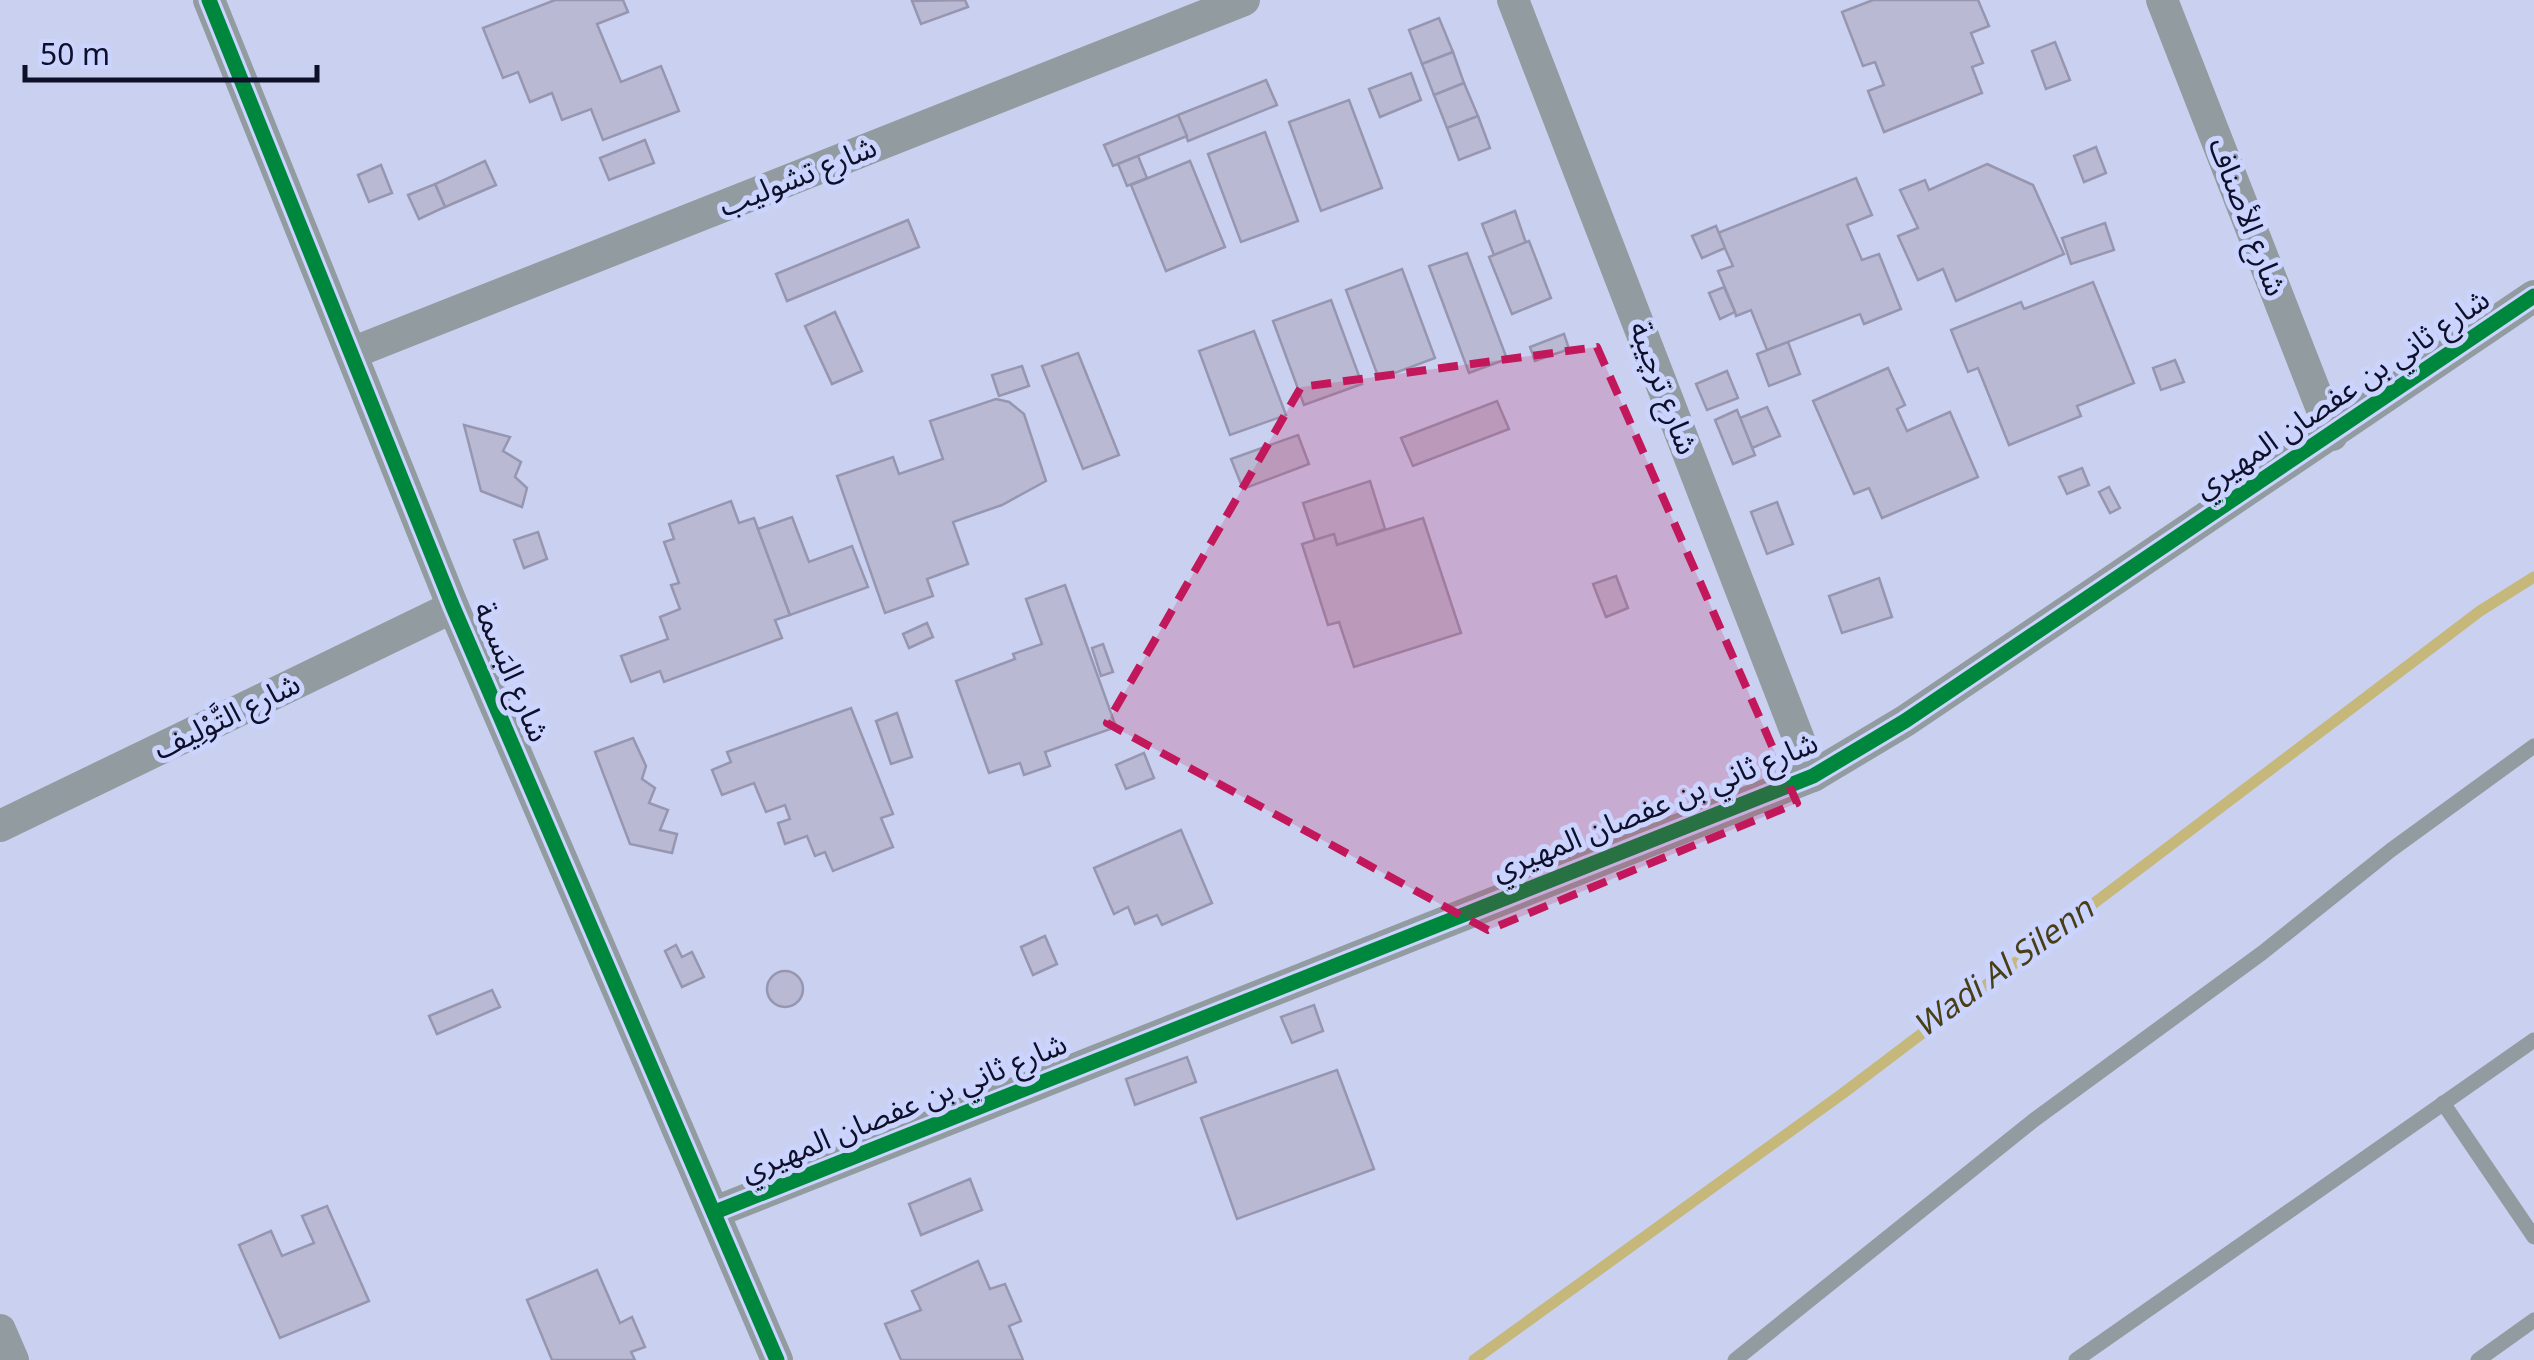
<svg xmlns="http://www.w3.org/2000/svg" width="2534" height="1360" viewBox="0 0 2534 1360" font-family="Georgia,'Noto Sans Arabic',serif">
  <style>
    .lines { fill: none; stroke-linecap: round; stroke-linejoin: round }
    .stream { stroke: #c5b87a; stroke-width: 11 }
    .building { fill: #bab9d4; stroke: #9796b0; stroke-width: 2.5 }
    .service { stroke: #929b9f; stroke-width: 15 }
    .minor { stroke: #929b9f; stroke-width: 32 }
    .cycleway-casing { stroke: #cbd3ff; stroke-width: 21 }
    .cycleway { stroke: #00873e; stroke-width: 15 }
    .marked { fill: #c2185b; fill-opacity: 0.2; stroke: #c2185b; stroke-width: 8; stroke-dasharray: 20 12; stroke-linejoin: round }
    .labels { text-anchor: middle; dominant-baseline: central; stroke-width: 10; stroke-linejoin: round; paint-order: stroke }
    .street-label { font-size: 30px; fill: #0e1029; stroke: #cbd3ff }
    .water-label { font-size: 32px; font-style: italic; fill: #483f15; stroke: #cbd3ff }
  </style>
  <rect width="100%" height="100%" fill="#cad0ef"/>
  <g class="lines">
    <polyline class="stream" points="1474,1360 1842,1094 2480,611 2534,577"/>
  </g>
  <g class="building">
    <polygon points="555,0 623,0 628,12 597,24 621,82 661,66 679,111 603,140 591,109 562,120 552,93 530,102 518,72 503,78 483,28"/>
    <polygon points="965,0 968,7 921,24 912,1"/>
    <polygon points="1873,0 1978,0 1989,26 1971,33 1983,63 1972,67 1982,93 1884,132 1868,91 1884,85 1875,62 1863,66 1842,12"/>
    <polygon points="1439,18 1453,52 1422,64 1409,30"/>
    <polygon points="2055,42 2070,80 2046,89 2032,51"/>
    <polygon points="1453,52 1464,83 1434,95 1422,64"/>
    <polygon points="1411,73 1421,100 1380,117 1369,89"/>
    <polygon points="1266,80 1277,105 1188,141 1178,115"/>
    <polygon points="1464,83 1478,116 1447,128 1434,95"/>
    <polygon points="1349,100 1382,188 1321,211 1289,122"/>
    <polygon points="1178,115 1187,136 1113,166 1104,145"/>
    <polygon points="1478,116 1490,148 1459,160 1447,128"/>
    <polygon points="1265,132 1298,221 1241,242 1208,154"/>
    <polygon points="645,140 654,163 609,180 600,158"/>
    <polygon points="2096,147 2106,173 2084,182 2074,156"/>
    <polygon points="1138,156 1147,178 1127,186 1118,164"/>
    <polygon points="485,161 496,185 445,207 435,184"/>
    <polygon points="1190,161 1225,247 1166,271 1131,185"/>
    <polygon points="1987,164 2033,185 2064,254 1956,301 1943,269 1918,280 1898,236 1918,228 1900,190 1925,180 1929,190"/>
    <polygon points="381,165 392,193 369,202 358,175"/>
    <polygon points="1856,178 1872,215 1847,225 1862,260 1879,254 1901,309 1864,324 1860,314 1767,350 1751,310 1736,316 1735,312 1718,271 1733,266 1718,233"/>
    <polygon points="435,184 445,207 419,219 408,195"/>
    <polygon points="1515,211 1526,243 1494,255 1482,224"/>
    <polygon points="908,220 919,247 787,301 776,274"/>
    <polygon points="2105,223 2114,250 2071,264 2062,238"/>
    <polygon points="1716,226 1725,248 1702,258 1692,236"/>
    <polygon points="1529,241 1551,298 1512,314 1489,257"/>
    <polygon points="1467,253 1507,359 1469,373 1429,266"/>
    <polygon points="1402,269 1435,358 1379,379 1346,290"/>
    <polygon points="2093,282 2134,383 2077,406 2081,416 2009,445 1978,368 1968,372 1951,330 2021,302 2024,309"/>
    <polygon points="1724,287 1735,312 1720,319 1709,293"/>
    <polygon points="1331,300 1362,384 1304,405 1273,321"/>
    <polygon points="835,312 862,371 832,384 805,326"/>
    <polygon points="1254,331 1286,415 1230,435 1199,351"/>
    <polygon points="1564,334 1569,349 1535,361 1530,347"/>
    <polygon points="1788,342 1800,374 1769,386 1757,354"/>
    <polygon points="1078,353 1119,455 1083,469 1042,366"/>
    <polygon points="2175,360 2184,382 2161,390 2153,368"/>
    <polygon points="1022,366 1029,386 999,396 992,375"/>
    <polygon points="1888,368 1905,405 1897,409 1907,431 1950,412 1978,477 1882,518 1869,488 1854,494 1813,401"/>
    <polygon points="1727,371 1738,398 1707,410 1696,384"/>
    <polygon points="996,399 1009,402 1024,414 1046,481 1002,505 953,522 968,564 927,579 933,596 885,613 837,476 893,457 899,474 943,459 930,421"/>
    <polygon points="1497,401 1509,429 1413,466 1401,438"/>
    <polygon points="1767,407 1780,436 1752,448 1740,418"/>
    <polygon points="1737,410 1755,455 1733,464 1715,420"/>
    <polygon points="464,425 510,437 503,451 521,462 515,477 527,488 522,507 481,491"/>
    <polygon points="1298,435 1309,464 1243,489 1231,459"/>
    <polygon points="2082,468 2089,485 2067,494 2059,477"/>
    <polygon points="1370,481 1385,529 1337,545 1334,534 1315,540 1303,503"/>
    <polygon points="2109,487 2120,508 2110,513 2099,492"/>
    <polygon points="731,501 739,523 754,518 790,615 775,620 782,638 664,682 660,671 631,682 621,656 668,639 660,617 680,609 671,585 679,583 664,542 674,539 669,524"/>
    <polygon points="1777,502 1793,544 1767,554 1751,512"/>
    <polygon points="792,517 809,562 852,546 868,587 790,615 758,529"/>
    <polygon points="1423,518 1461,633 1354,667 1339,622 1328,625 1302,544 1334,534 1337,545"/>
    <polygon points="538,532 547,559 524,568 514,540"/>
    <polygon points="1616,576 1628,608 1606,617 1593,584"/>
    <polygon points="1879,578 1892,617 1842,633 1829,596"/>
    <polygon points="1065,585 1116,727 1045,752 1050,766 1024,775 1020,763 989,773 956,681 1015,659 1013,654 1042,644 1026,599"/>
    <polygon points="927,623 933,637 909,648 903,634"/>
    <polygon points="1103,644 1113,672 1101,676 1092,648"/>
    <polygon points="851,708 893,814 881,818 893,847 833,871 825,852 815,856 807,836 785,844 778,823 790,819 785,805 766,812 754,783 722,795 712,770 731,762 727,752"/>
    <polygon points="897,713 912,757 891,764 876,721"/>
    <polygon points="633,738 646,766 642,779 655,788 649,803 668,810 660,830 677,834 672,853 630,844 595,752"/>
    <polygon points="1144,753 1154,778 1126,789 1116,765"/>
    <polygon points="1181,830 1212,903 1162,925 1157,915 1135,924 1128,907 1114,914 1094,868"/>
    <polygon points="1045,936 1057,964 1033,975 1021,947"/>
    <polygon points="676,945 682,957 692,952 704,977 682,987 665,951"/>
    <circle cx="785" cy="989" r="18"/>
    <polygon points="492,990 500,1007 437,1034 429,1016"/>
    <polygon points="1314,1005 1323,1031 1292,1043 1281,1017"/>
    <polygon points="1187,1057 1196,1082 1135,1105 1126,1079"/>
    <polygon points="1337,1070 1374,1169 1237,1219 1201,1118"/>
    <polygon points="970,1179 982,1210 921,1235 909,1204"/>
    <polygon points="327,1206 369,1301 280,1338 239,1245 271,1231 282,1256 314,1243 302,1216"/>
    <polygon points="978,1261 990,1289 1005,1284 1021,1321 1009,1326 1023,1360 901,1360 885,1324 921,1310 912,1291"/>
    <polygon points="597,1270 620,1323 632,1317 645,1347 631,1352 635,1360 552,1360 527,1300"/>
  </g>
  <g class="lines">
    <g class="service">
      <polyline points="2443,1103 2534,1237"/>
      <polyline points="1735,1360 2034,1120 2262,953 2391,850 2534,746"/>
      <polyline points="2076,1360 2534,1040"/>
      <polyline points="2478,1360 2534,1320"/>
    </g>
    <g class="minor">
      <polyline points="209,0 453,607 777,1360"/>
      <polyline points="1513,0 1813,776"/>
      <polyline points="2162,0 2332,435"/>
      <polyline points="352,353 1244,0"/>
      <polyline points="0,826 453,607"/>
      <polyline points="715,1212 1813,776 1905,721 2534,296"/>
      <polyline points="0,1330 13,1360"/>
    </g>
    <defs>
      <g id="cycleway">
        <polyline points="209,0 453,607 777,1360"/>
        <polyline points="715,1212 1813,776 1905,721 2534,296"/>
      </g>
    </defs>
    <use href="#cycleway" class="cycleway-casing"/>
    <use href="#cycleway" class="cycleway"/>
  </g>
  <path class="marked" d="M 1597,347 L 1797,803 L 1488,930 L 1107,723 L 1301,387 Z"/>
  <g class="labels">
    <g class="street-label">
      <text transform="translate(798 177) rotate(-22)">شارع تشوليب</text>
      <text transform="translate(2247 217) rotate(69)">شارع الأصناف</text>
      <text transform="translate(1663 388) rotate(69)">شارع ترچيبة</text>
      <text transform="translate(2342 394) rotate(-34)">شارع ثاني بن عفصان المهيري</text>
      <text transform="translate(511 672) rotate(67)">شارع البَسمة</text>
      <text transform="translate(227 717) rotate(-26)">شارع التَّوْلِيف</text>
      <text transform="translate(1655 807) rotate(-22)">شارع ثاني بن عفصان المهيري</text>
      <text transform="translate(904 1108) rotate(-22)">شارع ثاني بن عفصان المهيري</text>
    </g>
    <g class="water-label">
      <text transform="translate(2004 968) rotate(-36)">Wadi Al Silenn</text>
    </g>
  </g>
  <path d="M25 65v15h292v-15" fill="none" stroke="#0e1029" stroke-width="5"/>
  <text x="40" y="65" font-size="30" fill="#0e1029" stroke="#cbd3ff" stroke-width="8" paint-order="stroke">50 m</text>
</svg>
